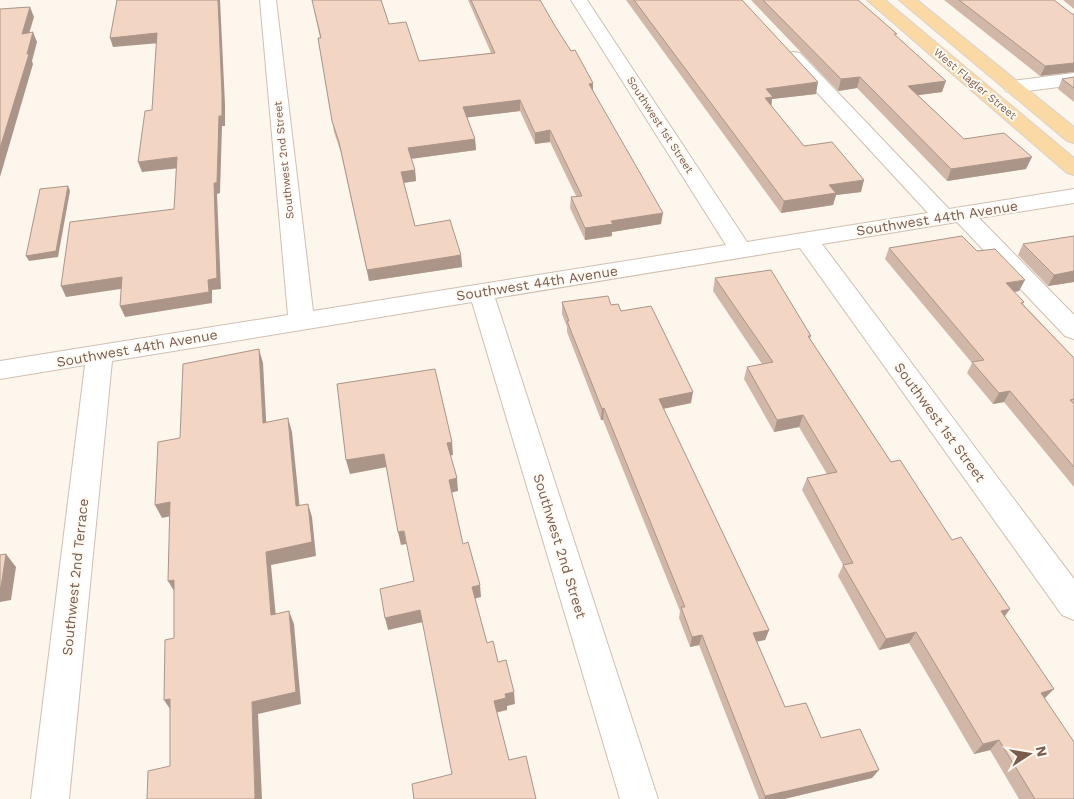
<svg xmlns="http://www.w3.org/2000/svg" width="1074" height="799" viewBox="0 0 1074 799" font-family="'Work Sans',sans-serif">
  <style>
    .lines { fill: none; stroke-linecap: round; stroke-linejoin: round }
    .minor-casing { stroke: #d1beb0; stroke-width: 2 }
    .major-casing { stroke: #dad1cd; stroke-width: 2 }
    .minor { fill: #fff; fill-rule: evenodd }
    .major { fill: #fbd9a5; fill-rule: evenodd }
    .wall { fill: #d1b7a8 }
    .shaded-wall { fill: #aa9588 }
    .building { fill: #f3d5c3; stroke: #aa9588 }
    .labels { text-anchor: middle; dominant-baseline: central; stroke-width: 4; stroke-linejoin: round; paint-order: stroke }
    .far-street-label { font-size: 11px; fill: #7a5c4d; stroke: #fffaf3 }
    .street-label { font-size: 14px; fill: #7a5c4d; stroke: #fffaf3 }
  </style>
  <rect width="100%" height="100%" fill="#fdf6ec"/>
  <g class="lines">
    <defs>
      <g id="minor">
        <polygon points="260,0 276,0 313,311 726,245 571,0 587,0 747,242 928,213 788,61 785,57 788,53 794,52 800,53 949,209 1074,189 1074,203 979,218 1074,315 1074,339 1065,336 957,222 822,244 1074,579 1074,620 1062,615 800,248 495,298 658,799 620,799 472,302 112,361 69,799 31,799 85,365 0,379 0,361 288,315"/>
        <polygon points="1074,73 1074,85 1013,93 1006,91 1004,87 1006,83 1013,81"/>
      </g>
      <g id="major">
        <polygon points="867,0 885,0 1074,158 1074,175 1067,173"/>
        <polygon points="899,0 917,0 1074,127 1074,143 1067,141"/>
      </g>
    </defs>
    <use href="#minor" class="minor-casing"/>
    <use href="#major" class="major-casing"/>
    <use href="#minor" class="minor"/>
    <use href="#major" class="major"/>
  </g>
  <g class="wall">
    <polygon points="312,0 381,0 389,24 419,61 491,53 468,0 540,0 593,91 661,224 612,232 612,236 585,240 570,208 571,197 576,196 550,142 535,144 520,111 467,117 475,139 476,150 411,159 415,170 416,181 404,183 415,226 461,255 462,267 369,281 341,153 334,132 318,38 320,38"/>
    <polygon points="626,0 742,0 816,94 772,99 771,106 804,146 861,192 836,195 833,205 781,213"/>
    <polygon points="751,0 858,0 896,36 942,92 918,95 964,139 1026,169 947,181 857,88 838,91"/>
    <polygon points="944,0 1054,0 1072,14 1040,76"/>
    <polygon points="1063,0 1074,0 1074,9"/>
    <polygon points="1074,77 1074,102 1058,89 1062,79"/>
    <polygon points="1074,236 1074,282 1048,286 1018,255 1023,244"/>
    <polygon points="889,248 977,251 1019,291 1014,292 1024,302 1023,304 1074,358 1074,487 1004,402 993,404 967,373 972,363 885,259"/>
    <polygon points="715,278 811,336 810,339 891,462 952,540 1005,616 1045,699 1074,799 1019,799 990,750 974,754 909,643 879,650 838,576 843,565 802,490 807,478 827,474 799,427 774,432 744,379 747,367 762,364 713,291"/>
    <polygon points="562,302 611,305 621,311 691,403 663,409 769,630 765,640 756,641 785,707 821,738 872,778 784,799 759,799 699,645 690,647 679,618 680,611 603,420 601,420 567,332 567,327 562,314"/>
  </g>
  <g class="shaded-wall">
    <polygon points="218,0 220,0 225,104 225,126 222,126 220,193 217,194 221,289 212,290 212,303 125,317 120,306 208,280 214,183"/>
    <polygon points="30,7 34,17 26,44 22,34"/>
    <polygon points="33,32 37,42 32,61 33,64 0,177 0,148"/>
    <polygon points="157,33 160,43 113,47 110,38"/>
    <polygon points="1074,63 1074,72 1040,76 1045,66"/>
    <polygon points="860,77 857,88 838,91 841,79"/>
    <polygon points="946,81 942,92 904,97 908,86"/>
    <polygon points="818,82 816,94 772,99 771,109 763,110 766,89"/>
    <polygon points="593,83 593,94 589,84"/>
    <polygon points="520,100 520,111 463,118 463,107"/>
    <polygon points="550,130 550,142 535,144 535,133"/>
    <polygon points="475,139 476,150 409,159 408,148"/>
    <polygon points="177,157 180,168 142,172 138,162"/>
    <polygon points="1032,157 1026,169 947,181 951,169"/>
    <polygon points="415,170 416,181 402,183 401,172"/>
    <polygon points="864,180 861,192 836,195 833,205 781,213 784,201 829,185"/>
    <polygon points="68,186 70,191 58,257 29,261 26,256"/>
    <polygon points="663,213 661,224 612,232 612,236 585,240 585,228 611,221"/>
    <polygon points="461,255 462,267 369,281 367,270"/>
    <polygon points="1074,271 1074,282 1048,286 1054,275"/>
    <polygon points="122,277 127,288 66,297 61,286"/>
    <polygon points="1025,280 1019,291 1000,294 1006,283"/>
    <polygon points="259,349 263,363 267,437 263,423"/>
    <polygon points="1010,391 1004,402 993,404 999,393"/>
    <polygon points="693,392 691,403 657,410 659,399"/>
    <polygon points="604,408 603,420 601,420 602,409"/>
    <polygon points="803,415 799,427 774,432 777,420"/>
    <polygon points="288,418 292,432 301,520 296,506"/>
    <polygon points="452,442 453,455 449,456 447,443"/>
    <polygon points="384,454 387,467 350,474 346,460"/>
    <polygon points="457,478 458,491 450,493 449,480"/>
    <polygon points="170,502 176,515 162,518 155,505"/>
    <polygon points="308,504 312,517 316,556 271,565 277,628 271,615 266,552"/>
    <polygon points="404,531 406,544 401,545 398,532"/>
    <polygon points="6,554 16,567 11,600 0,602 0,587"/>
    <polygon points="174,580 176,594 168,581"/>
    <polygon points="480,585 481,597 473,599 472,587"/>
    <polygon points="1010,609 1002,620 1001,611"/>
    <polygon points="420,610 423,622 388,630 385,618"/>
    <polygon points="289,611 294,624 301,704 258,714 262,799 255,799 252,702"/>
    <polygon points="769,630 765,640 749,643 753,633"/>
    <polygon points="916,632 909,643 879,650 886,639"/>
    <polygon points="702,635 699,645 690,647 692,637"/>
    <polygon points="1054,689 1044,699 1041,693"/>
    <polygon points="514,692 515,704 507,706 507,710 495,713 494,701 505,694"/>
    <polygon points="170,699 172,712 164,700"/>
    <polygon points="999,740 990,750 974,754 983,744"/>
    <polygon points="879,770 872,778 784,799 764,799 765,796"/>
  </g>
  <g class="building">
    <polygon points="117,0 218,0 222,94 222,116 219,116 217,183 214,183 217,278 208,280 209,292 120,306 122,277 61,286 70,222 174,209 177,157 138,162 145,111 152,110 157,33 110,38"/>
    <polygon points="312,0 381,0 389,24 406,22 419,61 495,53 471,0 540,0 555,26 571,51 575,50 593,83 589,84 663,213 611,221 613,224 585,228 571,197 582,196 550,130 535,133 520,100 463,107 475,139 408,148 415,170 401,172 415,226 450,220 461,255 367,270 339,142 332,121 318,38 321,38"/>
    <polygon points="634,0 742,0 818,82 766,89 773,97 765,98 804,146 832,142 864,180 829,185 836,193 784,201"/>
    <polygon points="763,0 858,0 897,34 894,34 946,81 908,86 964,139 1004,133 1032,157 951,169 860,77 841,79"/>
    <polygon points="959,0 1054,0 1072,14 1074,14 1074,63 1045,66"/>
    <polygon points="30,7 22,34 33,32 27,54 29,54 0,148 0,9"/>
    <polygon points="1074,77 1074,88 1062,79"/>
    <polygon points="68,186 56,251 26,256 40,189"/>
    <polygon points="962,236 977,251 995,249 1025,280 1006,283 1024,302 1021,303 1074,358 1074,399 1070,400 1074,404 1074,467 1010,391 999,393 972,362 984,360 889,248"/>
    <polygon points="1074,236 1074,271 1054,275 1023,244"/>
    <polygon points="771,270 811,336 808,336 891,462 900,460 952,540 961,537 1010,609 1001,611 1054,689 1041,693 1074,742 1074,799 1035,799 999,740 983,744 916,632 886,639 843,565 853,563 807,478 837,472 803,415 777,420 747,367 773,362 715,278"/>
    <polygon points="608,296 611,305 618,304 621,311 651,306 693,392 659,399 769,630 753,633 785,707 806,703 821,738 860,729 879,770 765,796 702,635 692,637 681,607 685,607 604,408 602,409 567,321 569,321 562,302"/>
    <polygon points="259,349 263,423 288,418 296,506 308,504 312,542 266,552 271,615 289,611 296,692 252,702 255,799 147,799 148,771 170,766 170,699 164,700 165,640 174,638 174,580 168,581 170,502 155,505 158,442 180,438 183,364"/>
    <polygon points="435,369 452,442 447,443 457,478 449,480 463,544 468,542 480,585 472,587 487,643 493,641 498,662 506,660 514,692 505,694 506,698 494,701 509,760 526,756 536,799 414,799 412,784 452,774 420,610 385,618 380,589 414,581 404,531 398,532 384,454 346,460 337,384"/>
    <polygon points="6,554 1,587 0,587 0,555"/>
  </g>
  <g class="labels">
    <g class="far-street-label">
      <text transform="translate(975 84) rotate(40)">West Flagler Street</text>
      <text transform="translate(660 125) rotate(57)">Southwest 1st Street</text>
      <text transform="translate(284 160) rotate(-96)">Southwest 2nd Street</text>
    </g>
    <g class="street-label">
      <text transform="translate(937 218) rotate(-9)">Southwest 44th Avenue</text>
      <text transform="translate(537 283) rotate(-9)">Southwest 44th Avenue</text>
      <text transform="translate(137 348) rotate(-10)">Southwest 44th Avenue</text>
      <text transform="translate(940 422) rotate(54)">Southwest 1st Street</text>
      <text transform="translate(560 546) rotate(73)">Southwest 2nd Street</text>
      <text transform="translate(75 577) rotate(-84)">Southwest 2nd Terrace</text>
    </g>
  </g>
  <g transform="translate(1029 754) rotate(78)" stroke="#fffaf3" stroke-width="4" paint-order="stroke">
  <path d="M0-4L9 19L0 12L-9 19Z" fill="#7a5c4d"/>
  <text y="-8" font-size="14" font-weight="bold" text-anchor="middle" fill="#7a5c4d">N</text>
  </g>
</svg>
